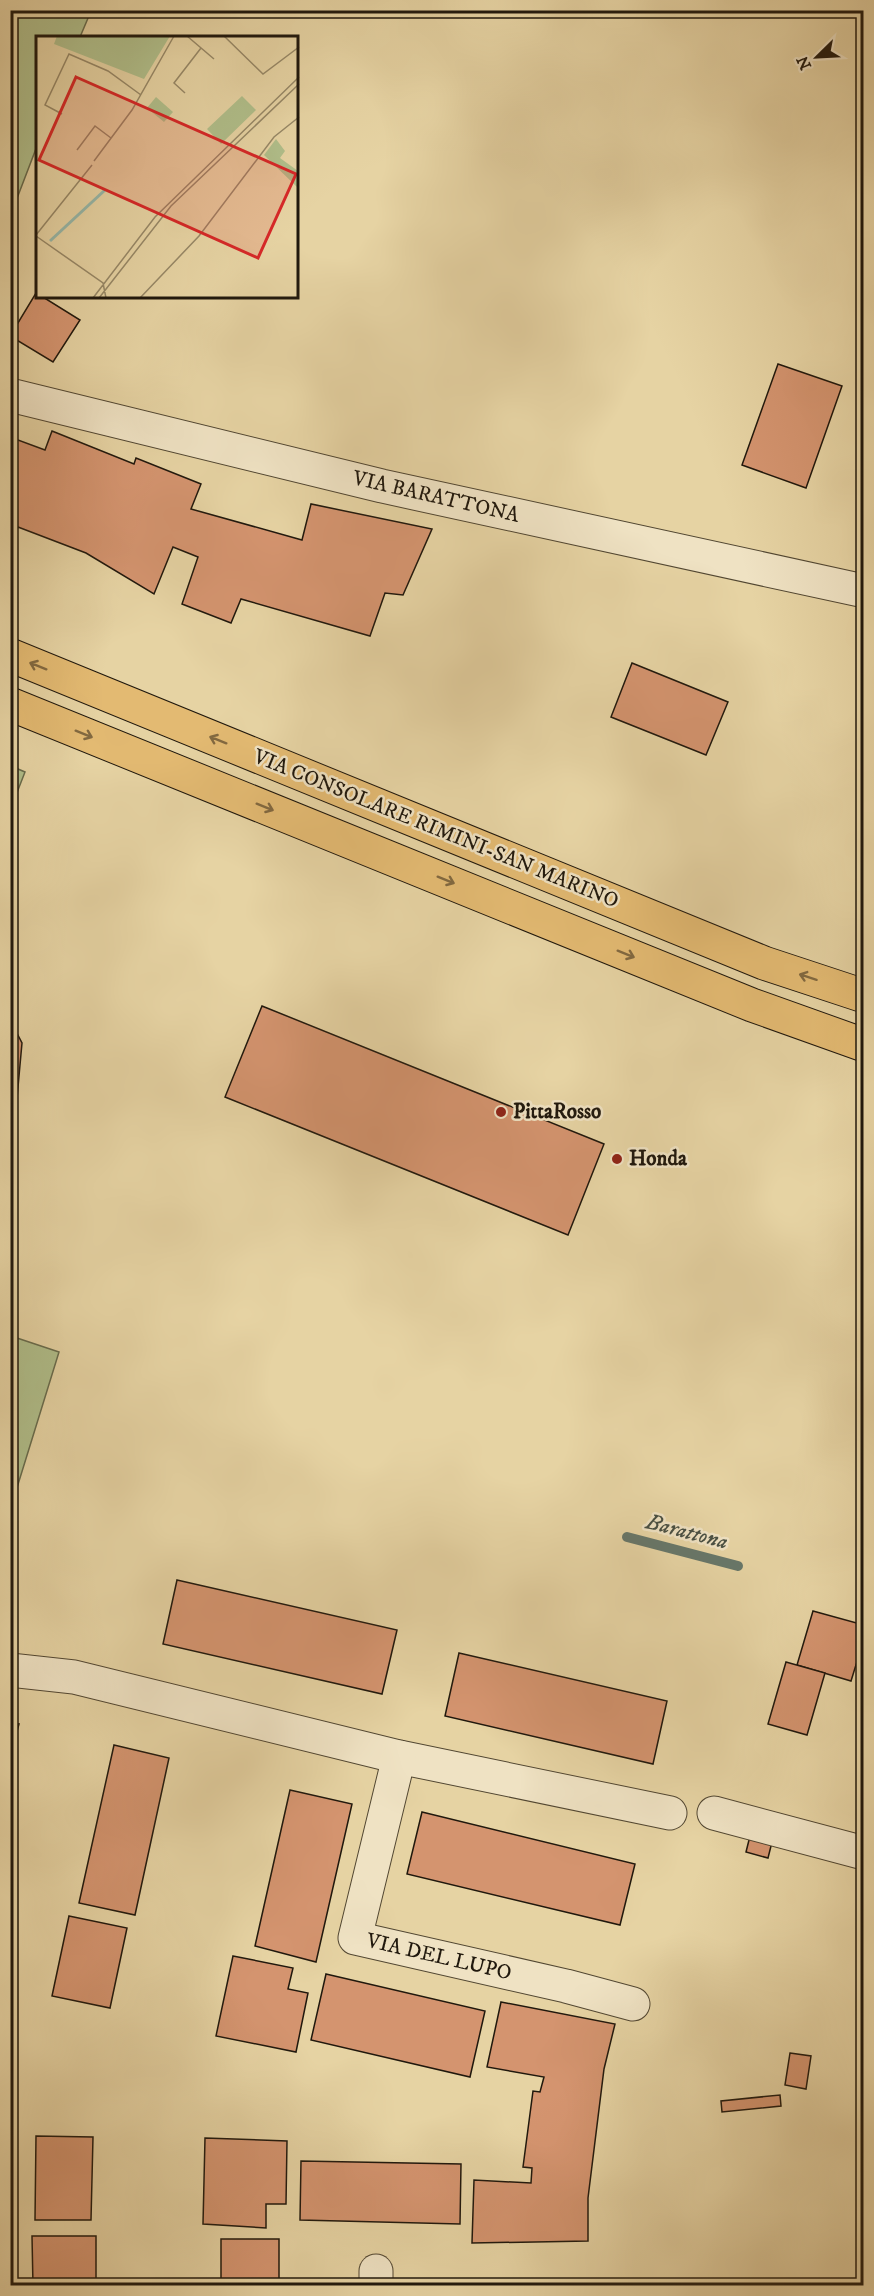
<svg xmlns="http://www.w3.org/2000/svg" width="874" height="2296" viewBox="0 0 874 2296" font-family="'IM FELL DW Pica',serif">
  <style>
    .green { fill: #b0be8a; stroke: #686b4c; stroke-width: 1.5 }
    .lines { fill: none; stroke-linecap: round; stroke-linejoin: round }
    .stream { stroke: #67776a; stroke-width: 10 }
    .building { fill: #d4946f; stroke: #20180d; stroke-width: 1.5 }
    .minor-casing { stroke: #524732; stroke-width: 35 }
    .primary-casing { stroke: #20180d; stroke-width: 35 }
    .minor { stroke: #efe2c3; stroke-width: 33 }
    .primary { stroke: #e3ba72; stroke-width: 33 }
    .oneway { stroke: #826940 }
    .poi-dot { fill: #8f2418; stroke: #efe2c3; stroke-width: 2 }
    .labels { text-anchor: middle; dominant-baseline: central; stroke-width: 5; stroke-linejoin: round; paint-order: stroke }
    .street-label { font-size: 21px; fill: #20180d; stroke: #efe2c3 }
    .poi-label { font-size: 21px; font-weight: bold; fill: #20180d; stroke: #efe2c3; text-anchor: start }
    .water-label { font-size: 22px; font-style: italic; fill: #495043; stroke: #efe2c3 }
    .inset-river { fill: none; stroke: #96b7a8; stroke-width: 3 }
    .inset-road { fill: none; stroke: #978867; stroke-width: 1.5 }
    .view { fill: #d62828; fill-opacity: 0.15; stroke: #d62828; stroke-width: 3 }
    .inset-edge { fill: none; stroke: #20180d; stroke-width: 3 }
  </style>
  <rect width="100%" height="100%" fill="#e6d3a3"/>
  <filter id="stains"><feTurbulence type="fractalNoise" baseFrequency=".00333" numOctaves="4"/><feColorMatrix values="0 0 0 0 .2 0 0 0 0 .09 0 0 0 0 .02 0 0 0 .5 -.17"/></filter>
  <radialGradient id="worn" r=".72"><stop offset=".6" stop-color="#630" stop-opacity="0"/><stop offset="1" stop-color="#630" stop-opacity=".3"/></radialGradient>
  <g class="green">
    <polygon points="11,10 91,11 80,37 38,38 37,146 11,214"/>
    <polygon points="11,766 25,772 11,808"/>
    <polygon points="11,1336 59,1352 11,1507 10,1336"/>
  </g>
  <g class="lines">
    <polyline class="stream" points="627,1537 738,1566"/>
  </g>
  <g class="building">
    <polygon points="36,293 38,297 43,297 80,320 53,362 10,336"/>
    <polygon points="778,364 842,386 806,488 742,465"/>
    <polygon points="52,431 134,464 136,458 201,484 191,509 302,540 311,504 432,529 403,595 385,593 370,636 241,599 231,623 182,604 198,557 173,547 154,594 86,553 18,527 10,547 10,437 45,450"/>
    <polygon points="632,663 728,702 706,755 611,717"/>
    <polygon points="262,1006 604,1144 568,1235 225,1097"/>
    <polygon points="10,1020 22,1043 13,1142 10,1144"/>
    <polygon points="177,1580 397,1630 382,1694 163,1644"/>
    <polygon points="813,1611 864,1625 864,1639 851,1681 797,1665"/>
    <polygon points="459,1653 667,1701 653,1764 445,1716"/>
    <polygon points="786,1662 825,1673 807,1735 768,1724"/>
    <polygon points="10,1723 19,1724 10,1759"/>
    <polygon points="114,1745 169,1758 135,1915 79,1903"/>
    <polygon points="290,1790 352,1804 316,1962 255,1946"/>
    <polygon points="422,1812 635,1864 620,1925 407,1874"/>
    <polygon points="750,1836 772,1842 768,1858 746,1852"/>
    <polygon points="69,1916 127,1928 110,2008 52,1996"/>
    <polygon points="233,1956 293,1968 288,1989 308,1993 296,2052 216,2036"/>
    <polygon points="326,1974 485,2011 470,2077 311,2040"/>
    <polygon points="501,2002 615,2024 604,2069 588,2198 588,2241 472,2243 474,2180 531,2183 532,2168 523,2167 533,2091 540,2092 544,2077 487,2067"/>
    <polygon points="790,2053 811,2056 806,2089 785,2085"/>
    <polygon points="780,2095 781,2106 722,2112 721,2101"/>
    <polygon points="36,2136 93,2137 91,2220 35,2220"/>
    <polygon points="205,2138 287,2141 286,2204 266,2204 266,2228 203,2224"/>
    <polygon points="301,2161 461,2164 460,2224 300,2220"/>
    <polygon points="32,2236 96,2236 96,2286 33,2286"/>
    <rect x="221" y="2239" width="58" height="47"/>
  </g>
  <g class="lines">
    <defs>
      <g id="minor">
        <polyline points="10,395 382,486 864,591"/>
        <polyline points="10,1670 74,1677 399,1757 670,1813"/>
        <polyline points="399,1757 355,1938 566,1986 633,2004"/>
        <polyline points="714,1813 864,1853"/>
        <polyline points="376,2286 376,2271"/>
      </g>
      <g id="primary">
        <polyline points="10,655 764,963 864,996"/>
        <polyline points="10,704 752,1005 864,1045"/>
      </g>
    </defs>
    <use href="#minor" class="minor-casing"/>
    <use href="#primary" class="primary-casing"/>
    <use href="#minor" class="minor"/>
    <use href="#primary" class="primary"/>
  </g>
  <defs><path id="oneway-shaft" d="M-6 0H5M1.5-3L5.5 0L1.5 3" fill="none" stroke-width="1.6" stroke-linecap="round" stroke-linejoin="round" transform="scale(1.5)"/></defs>
  <g class="oneway">
    <use href="#oneway-shaft" transform="translate(38 666) rotate(-158)"/>
    <use href="#oneway-shaft" transform="translate(84 734) rotate(22)"/>
    <use href="#oneway-shaft" transform="translate(218 740) rotate(-158)"/>
    <use href="#oneway-shaft" transform="translate(265 807) rotate(22)"/>
    <use href="#oneway-shaft" transform="translate(446 880) rotate(22)"/>
    <use href="#oneway-shaft" transform="translate(626 954) rotate(22)"/>
    <use href="#oneway-shaft" transform="translate(808 977) rotate(-162)"/>
  </g>
  <g class="poi-dot">
    <circle cx="501" cy="1112" r="6"/>
    <circle cx="617" cy="1159" r="6"/>
  </g>
  <g class="labels">
    <g class="street-label">
      <text transform="translate(436 497) rotate(13)">VIA BARATTONA</text>
      <text transform="translate(436 829) rotate(22)">VIA CONSOLARE RIMINI-SAN MARINO</text>
      <text transform="translate(439 1957) rotate(13)">VIA DEL LUPO</text>
    </g>
    <g class="poi-label">
      <text x="513" y="1112">PittaRosso</text>
      <text x="629" y="1159">Honda</text>
    </g>
    <g class="water-label">
      <text transform="translate(687 1532) rotate(15)">Barattona</text>
    </g>
  </g>
  <g transform="translate(36 36)">
    <rect width="262" height="262" fill="#e6d3a3"/>
    <path d="M 21,0 L 134,0 L 108,43 L 18,8 ZM 206,60 L 220,74 L 185,108 L 171,93 ZM 120,61 L 137,76 L 128,86 L 111,72 ZM 240,103 L 249,115 L 244,122 L 262,135 L 262,152 L 228,119 Z" fill="#b0be8a"/>
    <path class="inset-river" d="M 14,205 L 69,154"/>
    <path class="inset-road" d="M 151,0 L 178,23M 188,0 L 227,38 L 263,11M 149,57 L 138,47 L 165,12M 26,78 L 9,69 L 33,18 L 72,35 L 105,59M 41,114 L 59,90 L 75,102M 58,125 L 96,74 L 138,0M 0,199 L 56,129M 0,200 L 67,247 L 70,262M 57,262 L 119,181 L 263,41M 63,262 L 135,170 L 263,48M 104,262 L 163,200 L 238,101 L 263,81"/>
    <path class="view" d="M 40,41 L 260,138 L 222,222 L 3,124 Z"/>
    <rect width="262" height="262" class="inset-edge"/>
  </g>
  <rect width="874" height="2296" fill="none" stroke="#e6d3a3" stroke-width="36"/>
  <rect x="12" y="12" width="850" height="2272" fill="none" stroke="#20180d" stroke-width="3"/>
  <rect x="18" y="18" width="838" height="2260" fill="none" stroke="#20180d" stroke-width="1.5"/>
  <g transform="translate(817 57) rotate(246)" stroke="#efe2c3" stroke-width="4.5" paint-order="stroke">
  <path d="M0-4.5L10 22L0 15L-10 22Z" fill="#20180d"/>
  <text y="-9" font-size="16" font-weight="bold" text-anchor="middle" fill="#20180d">N</text>
  </g>
  <rect width="100%" height="100%" filter="url(#stains)"/>
  <rect width="100%" height="100%" fill="url(#worn)"/>
</svg>
